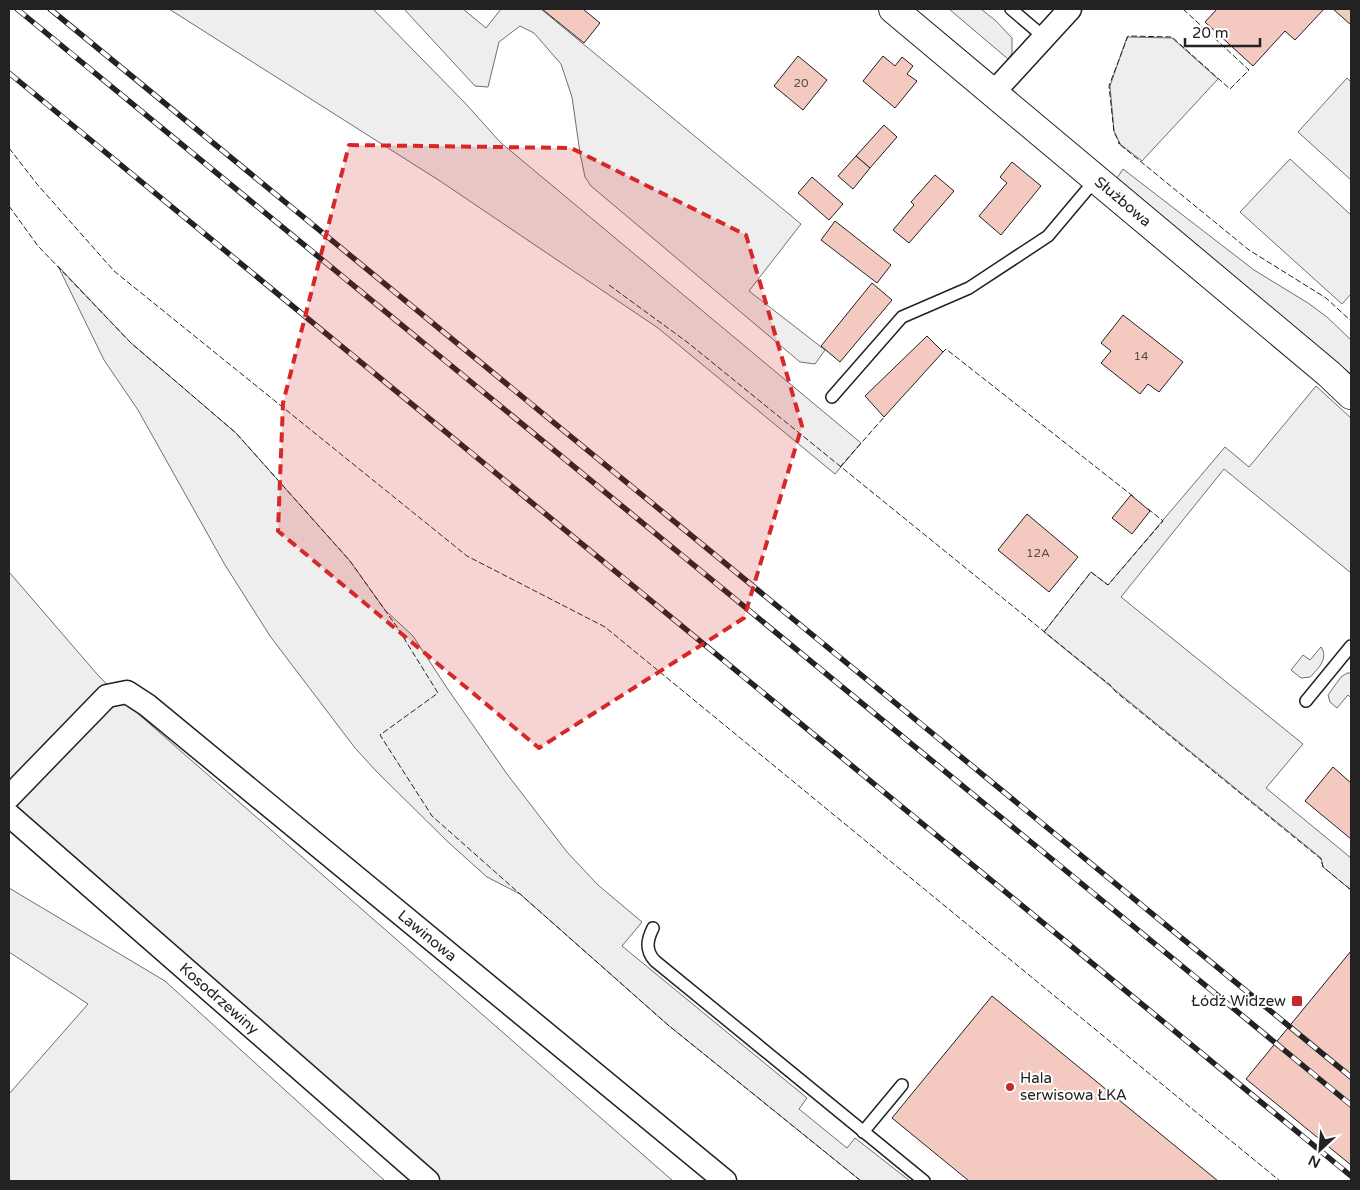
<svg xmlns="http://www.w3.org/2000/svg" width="1360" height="1190" viewBox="0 0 1360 1190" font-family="'Varela Round',sans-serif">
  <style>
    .green { fill: #eee; stroke: #6f6f6f }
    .building { fill: #f3c9c0; stroke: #222 }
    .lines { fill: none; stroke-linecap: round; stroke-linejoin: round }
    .service-casing { stroke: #222; stroke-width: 14 }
    .minor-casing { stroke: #222; stroke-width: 25 }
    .tertiary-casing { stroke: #222; stroke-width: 30 }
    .service { stroke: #fff; stroke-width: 11 }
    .minor { stroke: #fff; stroke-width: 22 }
    .tertiary { stroke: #fff; stroke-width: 28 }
    .rail-casing { stroke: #222; stroke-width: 5.5 }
    .rail { stroke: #fff; stroke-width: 4; stroke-dasharray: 11; stroke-linecap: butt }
    .fence { stroke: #222; stroke-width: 1; stroke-dasharray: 6 2.5; stroke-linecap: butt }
    .marked { fill: #d62828; fill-opacity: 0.2; stroke: #d62828; stroke-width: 4; stroke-dasharray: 10 6; stroke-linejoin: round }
    .poi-dot { fill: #c62828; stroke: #fff; stroke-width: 2 }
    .labels { text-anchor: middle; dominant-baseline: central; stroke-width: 4; stroke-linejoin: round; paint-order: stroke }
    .number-label { font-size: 12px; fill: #564c4a }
    .street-label { font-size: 15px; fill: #222; stroke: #fff }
    .poi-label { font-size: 15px; fill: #222; stroke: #fff; text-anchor: end }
  </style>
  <rect width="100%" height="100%" fill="#fff"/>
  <g class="green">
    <polygon points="169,9 373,9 466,104 500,142 861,443 835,474 658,328 440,181"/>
    <polygon points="404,9 463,9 486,28 501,9 541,9 801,224 749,291 825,350 815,364 800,362 591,186 585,177 580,153 572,97 561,64 534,33 520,26 499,42 488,87 475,86"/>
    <polygon points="949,9 981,9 996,21 1012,38 1012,53 1008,59"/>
    <polygon points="1127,37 1172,38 1218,79 1142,161 1120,144 1114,131 1110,86"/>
    <polygon points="1347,78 1351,82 1351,180 1298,132"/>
    <polygon points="1290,159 1351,215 1351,294 1342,304 1240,212"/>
    <polygon points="1123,169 1254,270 1308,303 1327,317 1351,340 1351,374 1117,178"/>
    <polygon points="58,266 131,343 236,433 350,561 385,610 413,636 447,688 507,774 567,852 598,885 642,922 622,946 807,1098 799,1109 847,1148 855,1138 910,1181 861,1181 668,1025 520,894 487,877 448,842 376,771 355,748 270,636 225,565 138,410 104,360"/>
    <polygon points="1316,386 1351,418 1351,573 1224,469 1121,597 1303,744 1266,788 1351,858 1351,890 1323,867 1321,858 1044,632 1091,572 1108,585 1225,447 1249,467"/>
    <polygon points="9,572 97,674 120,698 673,1181 428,1181 9,815"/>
    <path d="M 1321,647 C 1329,658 1318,669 1310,677 L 1301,678 L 1291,670 L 1303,655 L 1310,660 Z"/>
    <polygon points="1347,673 1351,673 1351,695 1350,697 1348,695 1337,708 1330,702 1328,695 1341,677"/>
    <polygon points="9,888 165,981 385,1181 9,1181 9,1094 88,1004 9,952"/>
  </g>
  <g class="building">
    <polygon points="542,9 583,9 600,23 584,43"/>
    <polygon points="1217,9 1324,9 1295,40 1285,31 1253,66 1205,22"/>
    <polygon points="1333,9 1351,9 1351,25"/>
    <polygon points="798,56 827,80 803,110 774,86"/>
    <polygon points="883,56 895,66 902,57 913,66 907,74 917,81 895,108 863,81"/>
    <polygon points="884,125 897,137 870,168 856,156"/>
    <polygon points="856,156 870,168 853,189 838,176"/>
    <polygon points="1012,162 1041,186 1001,235 979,216 1007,183 1000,177"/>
    <polygon points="935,175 954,191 909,243 893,230 914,205 911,202"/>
    <polygon points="812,177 843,204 829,220 798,193"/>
    <polygon points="835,221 891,265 877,283 821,240"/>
    <polygon points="872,283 892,300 840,362 821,346"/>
    <polygon points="1123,315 1183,362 1159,392 1148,384 1140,394 1101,363 1111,351 1101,343"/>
    <polygon points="927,336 943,352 884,417 865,396"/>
    <polygon points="1131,495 1150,511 1132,534 1112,518"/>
    <polygon points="1027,514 1078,557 1049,592 998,550"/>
    <polygon points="1333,767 1351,783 1351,839 1305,801"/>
    <polygon points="1351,951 1351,1165 1246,1079"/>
    <polygon points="992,996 1218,1181 969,1181 892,1118"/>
  </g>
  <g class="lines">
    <defs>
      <g id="service">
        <polyline points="1011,9 1044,37"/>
        <polyline points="832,397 902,317 969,288 1048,236 1096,179"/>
        <polyline points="1306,701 1351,646"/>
        <path d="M 653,928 C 647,940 645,950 655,961 L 924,1181"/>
        <polyline points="863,1132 902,1085"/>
      </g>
      <g id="minor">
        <polyline points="993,93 1070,9"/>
        <path id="s1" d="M 9,797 L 107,696 L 127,692 L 147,705 L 725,1181"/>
        <path id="s2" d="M 9,815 L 428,1181"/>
      </g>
      <g id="tertiary">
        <path id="s3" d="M 893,9 L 1329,374 L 1351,395"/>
      </g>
    </defs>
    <use href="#service" class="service-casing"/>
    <use href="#minor" class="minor-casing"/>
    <use href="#tertiary" class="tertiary-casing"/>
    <use href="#service" class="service"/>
    <use href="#minor" class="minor"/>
    <use href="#tertiary" class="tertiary"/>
    <defs>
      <g id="rail">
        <polyline points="17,9 1351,1105"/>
        <polyline points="50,9 1351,1077"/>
        <polyline points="9,73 1351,1176"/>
      </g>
    </defs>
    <use href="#rail" class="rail-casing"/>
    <use href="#rail" class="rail"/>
    <g class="fence">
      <polyline points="1183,9 1249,70 1230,89 1172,37 1128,36 1109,86 1114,132 1120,144 1118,143 1249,250 1326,298 1351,321"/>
      <polyline points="9,148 37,184 114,271 467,556 605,627 1280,1181"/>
      <polyline points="9,206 38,246 131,343 236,433 350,561 397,627 438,693 380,735 432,816 668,1025 861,1181"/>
      <polyline points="609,285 687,342 1110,685 1116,692 1321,859 1323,867 1351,890"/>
      <polyline points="942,353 946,349 1134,497"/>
      <polyline points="840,467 885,416"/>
      <polyline points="1044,632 1091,572 1108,585 1163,521 1147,508"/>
    </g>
  </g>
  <path class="marked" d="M 349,145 L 571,148 L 746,235 L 802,426 L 744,618 L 539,748 L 278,531 L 283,403 Z"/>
  <g class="poi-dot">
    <rect x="1291" y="995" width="12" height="12" rx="2.5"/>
    <circle cx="1010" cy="1087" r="5"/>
  </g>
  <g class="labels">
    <g class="number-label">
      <text x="801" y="83">20</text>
      <text x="1141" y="356">14</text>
      <text x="1038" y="553">12A</text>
    </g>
    <g class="street-label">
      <text stroke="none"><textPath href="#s3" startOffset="300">Służbowa</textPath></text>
      <text stroke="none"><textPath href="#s1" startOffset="548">Lawinowa</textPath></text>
      <text stroke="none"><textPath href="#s2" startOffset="279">Kosodrzewiny</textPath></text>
    </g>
    <g class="poi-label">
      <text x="1286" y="1001">Łódź Widzew</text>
      <text x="1020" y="1078" text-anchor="start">Hala<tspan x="1020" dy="17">serwisowa ŁKA</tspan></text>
    </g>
  </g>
  <rect width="1360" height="1190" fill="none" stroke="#222222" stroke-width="20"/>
  <g transform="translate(1320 1150) rotate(206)" stroke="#ffffff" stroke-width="4" paint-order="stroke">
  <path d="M0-4L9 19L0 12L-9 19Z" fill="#222222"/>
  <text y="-8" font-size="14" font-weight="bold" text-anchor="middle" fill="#222222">N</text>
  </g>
  <path d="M1185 38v8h75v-8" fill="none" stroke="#222222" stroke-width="2.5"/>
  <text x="1192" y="38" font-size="15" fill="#222222" stroke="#ffffff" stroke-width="4" paint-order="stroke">20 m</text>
</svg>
